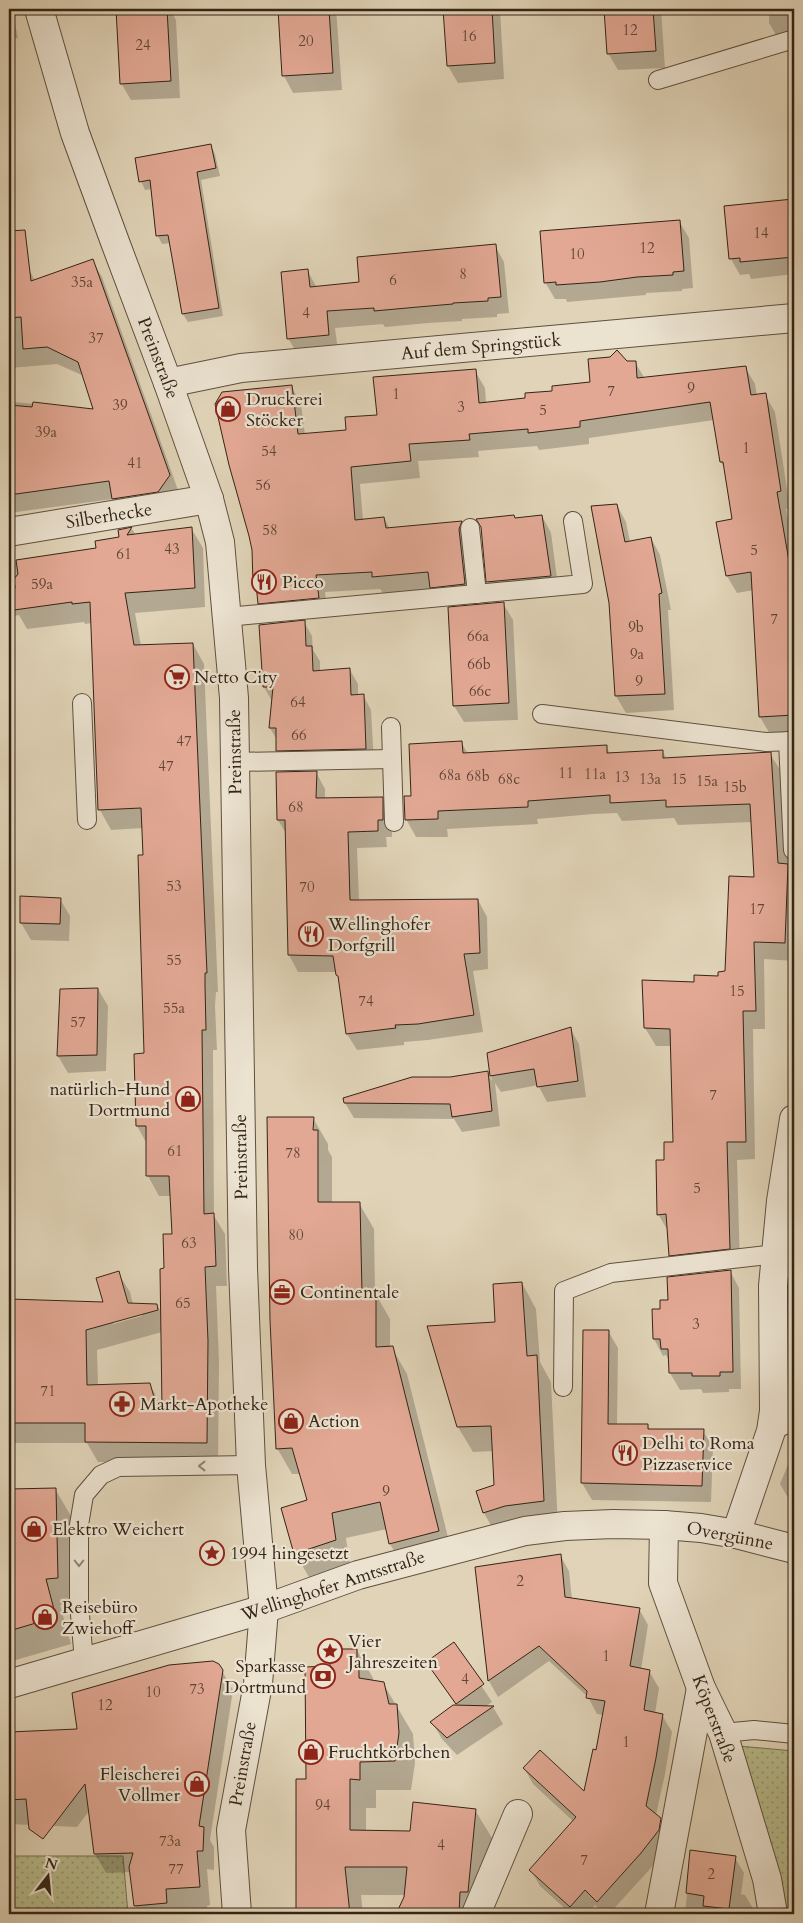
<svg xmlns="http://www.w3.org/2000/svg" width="803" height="1923" viewBox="0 0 803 1923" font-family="Cardo,serif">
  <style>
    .grass { fill: url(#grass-dots); stroke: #767050 }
    .shadow { fill: #0003; fill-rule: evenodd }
    .building { fill: #e2a894; stroke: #342416 }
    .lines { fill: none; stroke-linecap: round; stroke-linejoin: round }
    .service-casing { stroke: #5f503e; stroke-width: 20 }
    .minor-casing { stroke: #5f503e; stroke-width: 30 }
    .tertiary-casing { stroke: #5f503e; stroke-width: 30 }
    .service { stroke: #ebe2d0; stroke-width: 18 }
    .minor { stroke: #ebe2d0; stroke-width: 28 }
    .tertiary { stroke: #ebe2d0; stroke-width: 28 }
    .oneway { stroke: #908373 }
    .labels { text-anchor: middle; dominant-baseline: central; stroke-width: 4.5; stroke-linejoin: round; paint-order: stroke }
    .number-label { font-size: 15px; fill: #604536 }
    .street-label { font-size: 18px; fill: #342416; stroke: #ebe2d0 }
    .poi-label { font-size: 18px; fill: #342416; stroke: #ebe2d0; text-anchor: start }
  </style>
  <defs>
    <pattern id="grass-dots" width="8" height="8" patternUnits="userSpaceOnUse" patternTransform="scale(1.25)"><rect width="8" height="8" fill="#b7bb8b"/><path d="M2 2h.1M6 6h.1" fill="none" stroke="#969871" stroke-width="1.8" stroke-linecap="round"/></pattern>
  </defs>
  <rect width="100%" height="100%" fill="#e0d3b7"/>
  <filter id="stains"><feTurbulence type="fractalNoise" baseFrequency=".004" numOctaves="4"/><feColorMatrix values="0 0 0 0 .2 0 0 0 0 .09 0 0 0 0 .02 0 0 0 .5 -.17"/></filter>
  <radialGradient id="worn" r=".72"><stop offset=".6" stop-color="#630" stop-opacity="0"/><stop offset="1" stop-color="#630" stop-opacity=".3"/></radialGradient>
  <g class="grass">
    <polygon points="727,1745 794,1751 794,1914 778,1914"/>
    <polygon points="9,1856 123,1856 128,1914 9,1914"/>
  </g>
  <g class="shadow">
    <polygon points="9,9 12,9 18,38 9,40"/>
    <polygon points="113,9 170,9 176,20 180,98 131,100 121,83 117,15"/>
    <polygon points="279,9 336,9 342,90 293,93 284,76"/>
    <polygon points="445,9 500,9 504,79 458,83 448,66"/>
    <polygon points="605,9 661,9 665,68 618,70 608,53"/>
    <polygon points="769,9 794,9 794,39 779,40 769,23"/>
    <polygon points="211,146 215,154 220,176 201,180 223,316 188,322 183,314 171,243 162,244 158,236 152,189 145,190 141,181"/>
    <polygon points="792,201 794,204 794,274 751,279 749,274 740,275 731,259"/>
    <polygon points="679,221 689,238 693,288 682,289 682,291 646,293 646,295 567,302 566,299 555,299 545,282"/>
    <polygon points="495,246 504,262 509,313 497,314 497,317 462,319 462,321 428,323 385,327 383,324 335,328 338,351 298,355 288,338 307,270 317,288 360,283"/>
    <path d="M 92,260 L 102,277 L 179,493 L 123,516 L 113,499 L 9,513 L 9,271 L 29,269 L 35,281 ZM 57,364 L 84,376 L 95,410 L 14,402 L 10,368 Z"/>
    <polygon points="635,362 645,379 745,367 755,384 757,396 765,395 775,412 790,508 786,509 794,555 794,733 770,734 760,717 754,590 737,593 727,576 717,523 734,520 726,470 721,462 714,420 589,438 589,444 539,450 537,446 478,451 479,457 418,461 420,478 360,484 363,520 384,518 390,529 462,522 472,539 474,601 432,589 383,593 380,589 325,592 328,615 269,620 259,603 258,588 255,583 291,386 301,404 305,435 347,432 475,371 485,388 486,403 526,399 592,383 627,363"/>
    <polygon points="617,505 626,522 630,542 651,538 660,555 671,610 668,610 674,710 626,713 616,696 611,603"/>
    <polygon points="542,516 551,533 559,593 497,599 488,582 482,527 516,520"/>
    <path d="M 191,528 L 203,548 L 205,607 L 135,613 L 141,646 L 193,644 L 204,664 L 218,992 L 216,992 L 215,1006 L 217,1050 L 213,1050 L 214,1216 L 225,1234 L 227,1286 L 216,1286 L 219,1362 L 218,1463 L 98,1462 L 87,1443 L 11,1443 L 9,1439 L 9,1300 L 104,1304 L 118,1273 L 130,1292 L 133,1305 L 157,1305 L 162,1314 L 165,1270 L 173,1235 L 171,1196 L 159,1196 L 148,1176 L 147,1144 L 137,1126 L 145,1055 L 143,828 L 111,830 L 100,810 L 92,623 L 85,624 L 84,622 L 27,629 L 19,615 L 9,617 L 9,562 L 97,550 L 121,537 L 119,531 L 132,529 L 136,535 ZM 141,1313 L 142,1316 L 113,1324 L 113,1321 ZM 162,1332 L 163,1408 L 150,1385 L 98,1386 L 97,1350 Z"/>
    <polygon points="503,603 513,620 518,720 464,722 454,706"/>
    <polygon points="304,622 312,636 313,650 320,661 320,671 350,670 358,684 358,696 363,695 371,710 374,763 285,765 277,750 277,740 270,728 272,701 264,687"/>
    <polygon points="461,742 468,754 606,746 610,754 662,751 667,759 770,754 788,782 792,868 794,872 794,961 764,959 765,1029 753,1029 755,1159 737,1160 740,1266 680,1273 670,1255 668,1231 658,1214 666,1161 674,1143 672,1046 656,1046 645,1028 695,984 719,977 726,973 755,878 752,822 678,825 674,818 622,821 617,813 593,814 537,819 538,824 447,829 448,837 416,837 406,819 412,797"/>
    <polygon points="316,772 325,789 325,799 382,798 392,815 392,837 386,837 387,847 357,848 359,901 478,900 487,917 488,969 473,971 483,1032 428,1040 404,1042 404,1045 357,1050 347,1034 339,979 337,972 298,972 289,955 287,835 278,820"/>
    <polygon points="22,898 60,899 70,916 69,941 31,940 21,923"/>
    <polygon points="98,989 108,1006 106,1071 68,1073 58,1056"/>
    <polygon points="570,1028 579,1044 586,1097 547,1102 538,1085 501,1092 495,1083 500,1126 462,1132 454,1119 354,1118 345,1103 450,1078 487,1072 492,1081 488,1054"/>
    <polygon points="313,1118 328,1144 328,1150 332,1157 332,1203 359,1203 374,1229 375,1293 390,1319 390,1348 392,1348 407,1374 453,1557 405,1569 390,1544 387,1529 346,1538 350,1566 310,1579 295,1553 309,1501 301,1474 292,1474 277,1448"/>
    <polygon points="730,1271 739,1288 741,1389 729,1389 729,1392 703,1393 701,1389 680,1390 670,1373 670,1363 666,1355 663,1356 654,1339 661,1311"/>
    <polygon points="522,1283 536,1309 540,1362 551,1382 558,1526 498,1538 484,1513 477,1491 495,1486 494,1451 473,1452 458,1427 496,1324"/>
    <polygon points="608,1331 618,1348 617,1425 648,1425 650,1430 703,1431 713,1447 711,1502 592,1500 582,1483"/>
    <polygon points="794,1450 794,1508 780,1484"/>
    <polygon points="55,1489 71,1516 73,1605 60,1605 71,1644 9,1662 9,1490"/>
    <polygon points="560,1555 569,1571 572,1599 639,1609 648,1625 641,1670 649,1671 659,1688 655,1714 662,1715 672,1732 665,1774 656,1815 660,1819 669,1835 667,1847 650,1869 609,1914 604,1914 595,1905 587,1914 571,1914 540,1886 531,1870 574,1822 533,1784 524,1768 585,1793 597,1751 604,1715 597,1714 588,1697 549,1661 498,1697 489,1681 477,1568"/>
    <polygon points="454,1644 492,1702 485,1707 493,1707 503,1724 457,1755 442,1739 432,1722 457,1707 428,1662"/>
    <polygon points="357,1650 373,1678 373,1681 383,1683 413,1734 415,1763 411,1790 376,1790 376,1808 366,1808 366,1831 412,1832 475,1810 492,1838 485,1909 483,1914 397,1914 405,1895 361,1895 363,1914 297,1914 297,1780 307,1780 332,1668"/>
    <polygon points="222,1671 233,1690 210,1840 214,1847 214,1870 207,1869 210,1905 207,1906 208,1914 140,1914 135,1905 131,1872 106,1873 95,1854 89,1811 77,1827 9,1824 9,1733 79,1730"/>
    <polygon points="691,1852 735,1858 744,1873 741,1894 745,1895 754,1910 754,1914 685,1914"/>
  </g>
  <g class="building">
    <polygon points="116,9 167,9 171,81 120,84"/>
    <polygon points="278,9 329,9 333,73 282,76"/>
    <polygon points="443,9 492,9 495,63 447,66"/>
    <polygon points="604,9 653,9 656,51 607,54"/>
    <polygon points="211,144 216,168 197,172 219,308 182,314 168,235 156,236 150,180 139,182 135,158"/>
    <polygon points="793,199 794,257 740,262 740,258 729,259 724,206"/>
    <polygon points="680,220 684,271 673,272 673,275 637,277 600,282 556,285 556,282 544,283 540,231"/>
    <polygon points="25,230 31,281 93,259 170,475 158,492 112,499 109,481 9,495 9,405 32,407 33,402 93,409 78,362 47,347 23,349 21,317 9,318 9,231"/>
    <polygon points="496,244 501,297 488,298 488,301 453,303 453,304 418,307 374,311 374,308 327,311 329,335 287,339 281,272 308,269 310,287 359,282 357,257"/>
    <polygon points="617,350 627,361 636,361 637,378 746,366 751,395 766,393 781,491 777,492 794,590 794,715 759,717 751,572 726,576 716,522 732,519 723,462 720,462 710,402 580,421 580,427 528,433 528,429 469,434 470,440 409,444 411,461 351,467 355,520 384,517 386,528 462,521 459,529 465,584 430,588 428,572 372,577 372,572 316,575 319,598 258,604 256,584 253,583 252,550 249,536 229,465 215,404 222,392 292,385 298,434 346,430 345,417 377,415 373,377 476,369 479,403 525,398 525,393 552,391 552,386 590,382 588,359 610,357"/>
    <polygon points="617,504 625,542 651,537 662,593 659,594 665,694 615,696 609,603 591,506"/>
    <polygon points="514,515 515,518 542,515 551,576 486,582 481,527 476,519"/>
    <polygon points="132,527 127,535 192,527 195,588 125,593 134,645 193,643 207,973 205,973 205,985 206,1030 202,1030 204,1214 214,1213 216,1266 205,1267 208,1341 207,1443 85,1442 85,1423 9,1423 9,1299 103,1302 96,1278 119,1271 128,1303 157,1304 158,1310 86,1330 87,1385 150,1383 157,1408 162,1408 160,1269 164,1268 163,1234 172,1234 169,1176 146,1176 146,1126 136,1126 134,1054 144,1053 138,855 143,855 141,808 98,810 90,602 72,604 72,602 14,610 12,592 15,588 14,579 18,574 16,560 96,548 95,541 119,537 118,530"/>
    <polygon points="504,602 509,703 453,706 448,607"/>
    <polygon points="305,620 306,646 312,646 313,671 350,668 351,695 364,694 366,749 276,751 276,728 269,728 273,687 263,687 259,625"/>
    <polygon points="462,741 463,753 607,745 607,753 663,750 663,758 771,752 778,863 788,864 785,943 754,942 756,1011 743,1011 746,1142 727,1142 730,1249 669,1256 666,1214 657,1215 656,1160 664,1160 664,1142 673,1142 670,1029 644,1028 642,980 694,982 694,975 718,976 718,972 725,971 729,876 754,877 750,804 666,807 666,800 610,803 610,795 582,797 528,801 528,807 438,811 438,819 405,820 404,796 411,796 409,744"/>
    <polygon points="317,771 316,798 383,797 383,820 378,820 378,831 348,832 350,900 478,899 480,953 464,954 474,1015 418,1024 395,1025 396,1028 346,1034 338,976 336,975 333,956 288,955 285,820 277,820 276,772"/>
    <polygon points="20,896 61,898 60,924 20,923"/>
    <polygon points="98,988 97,1055 57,1056 60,989"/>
    <polygon points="571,1027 578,1081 537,1087 534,1069 490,1076 487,1053"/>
    <polygon points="488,1071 492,1111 452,1117 450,1104 344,1103 343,1098 412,1077 450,1077"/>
    <polygon points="267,1117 314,1117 313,1130 318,1130 318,1202 360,1202 362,1292 376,1291 376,1347 393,1346 439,1531 389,1544 380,1502 332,1513 336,1540 294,1554 281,1508 307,1500 292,1448 276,1449 270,1320"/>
    <polygon points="731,1270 733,1372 720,1372 720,1376 692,1376 692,1373 669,1373 668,1349 661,1349 660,1339 653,1339 652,1309 660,1309 660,1300 668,1300 667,1277"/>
    <polygon points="522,1282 527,1356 537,1355 544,1501 505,1506 483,1513 476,1491 494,1485 491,1426 457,1427 427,1326 495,1322 493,1284"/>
    <polygon points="583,1330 609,1330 608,1424 648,1424 648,1429 704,1429 702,1486 581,1483"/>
    <polygon points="56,1488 58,1578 46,1579 56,1617 9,1631 9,1489"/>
    <polygon points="561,1554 565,1597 640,1608 630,1666 650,1670 644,1710 663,1714 656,1758 646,1806 661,1818 659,1830 641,1853 597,1902 585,1890 570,1907 529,1870 576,1817 523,1768 540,1750 584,1791 593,1749 596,1750 605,1701 586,1698 587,1691 539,1646 488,1681 475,1567"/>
    <polygon points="454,1642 484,1684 456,1704 426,1662"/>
    <polygon points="330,1649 357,1649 357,1667 359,1667 359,1678 384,1682 389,1704 397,1704 399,1733 395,1761 360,1762 360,1780 350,1779 350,1830 410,1831 413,1802 476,1809 468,1892 460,1892 459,1914 396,1914 404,1897 407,1867 345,1867 350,1914 296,1914 296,1779 306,1779 305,1667 330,1666"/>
    <polygon points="213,1661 219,1664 223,1670 199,1826 204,1827 203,1851 197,1851 200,1887 166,1889 167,1903 134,1906 129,1867 133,1853 94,1854 85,1784 43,1839 29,1829 26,1799 9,1800 9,1732 77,1729 72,1693 169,1665"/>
    <polygon points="453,1705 494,1706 447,1738 430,1722"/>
    <polygon points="690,1850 736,1856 729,1909 703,1906 704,1896 686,1893"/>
  </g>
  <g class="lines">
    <defs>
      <g id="service">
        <polyline points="658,80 794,39"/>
        <polyline points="470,528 477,594"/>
        <polyline points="227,617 583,584 573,521"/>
        <polyline points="82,703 87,820"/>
        <polyline points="542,714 766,742 794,741"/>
        <polyline points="391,727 394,822"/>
        <polyline points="788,741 793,850"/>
        <polyline points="235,762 392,759"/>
        <polyline points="563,1387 564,1291 611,1273 776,1254"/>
        <polyline points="771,1431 794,1421"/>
        <polyline points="84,1661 79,1603 79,1525 84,1495 101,1475 118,1467 251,1465"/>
        <polyline points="723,1733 754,1730 794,1734"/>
      </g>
      <g id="minor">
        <polyline points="168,383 241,368 794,318"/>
        <polyline points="9,532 209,499"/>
        <polyline points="664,1525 663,1583 701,1688 723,1733 767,1879 773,1914"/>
        <polyline points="736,1534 771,1431 774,1411 773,1286 781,1201 794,1119"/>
        <polyline points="9,1684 264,1609 358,1575 525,1531 565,1526 613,1524 664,1525 701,1528 736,1534 794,1549"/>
        <polyline points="476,1914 518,1814"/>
        <polyline points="659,1914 701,1688"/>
      </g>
      <polyline id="tertiary" points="39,9 75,133 115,242 168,383 209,499 220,542 234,698 243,1268 251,1465 264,1609 258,1684 231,1830 237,1914"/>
    </defs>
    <use href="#service" class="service-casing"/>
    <use href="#minor" class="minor-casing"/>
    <use href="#tertiary" class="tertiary-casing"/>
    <use href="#service" class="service"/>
    <use href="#minor" class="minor"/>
    <use href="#tertiary" class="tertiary"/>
  </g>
  <defs><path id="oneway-chevron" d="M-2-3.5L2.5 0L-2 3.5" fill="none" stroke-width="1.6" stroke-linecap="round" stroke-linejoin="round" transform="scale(1.25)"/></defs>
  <g class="oneway">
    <use href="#oneway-chevron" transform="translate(202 1466) rotate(180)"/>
    <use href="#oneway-chevron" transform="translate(79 1563) rotate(90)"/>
  </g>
  <defs>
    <symbol id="shop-ring" viewBox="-11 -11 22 22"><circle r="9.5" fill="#ebe2d0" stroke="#8f2418" stroke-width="1.5"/><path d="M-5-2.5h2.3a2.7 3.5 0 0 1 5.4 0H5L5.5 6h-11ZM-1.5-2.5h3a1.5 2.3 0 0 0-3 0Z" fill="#8f2418"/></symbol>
    <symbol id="restaurant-ring" viewBox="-11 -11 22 22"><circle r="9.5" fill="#ebe2d0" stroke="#8f2418" stroke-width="1.5"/><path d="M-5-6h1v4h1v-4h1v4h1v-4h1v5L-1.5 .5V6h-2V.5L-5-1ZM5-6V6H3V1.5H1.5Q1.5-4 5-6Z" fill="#8f2418"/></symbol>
    <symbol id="supermarket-ring" viewBox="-11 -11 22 22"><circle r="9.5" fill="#ebe2d0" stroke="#8f2418" stroke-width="1.5"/><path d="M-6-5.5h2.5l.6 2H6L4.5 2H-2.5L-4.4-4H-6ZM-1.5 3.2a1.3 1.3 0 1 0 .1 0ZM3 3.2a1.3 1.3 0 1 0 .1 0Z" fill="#8f2418"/></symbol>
    <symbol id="office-ring" viewBox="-11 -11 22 22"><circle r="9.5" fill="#ebe2d0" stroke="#8f2418" stroke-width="1.5"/><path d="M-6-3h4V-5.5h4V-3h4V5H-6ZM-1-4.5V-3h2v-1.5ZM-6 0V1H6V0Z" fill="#8f2418"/></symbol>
    <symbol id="pharmacy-ring" viewBox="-11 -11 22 22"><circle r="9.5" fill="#ebe2d0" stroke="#8f2418" stroke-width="1.5"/><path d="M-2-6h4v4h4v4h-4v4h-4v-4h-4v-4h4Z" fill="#8f2418"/></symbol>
    <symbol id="sight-ring" viewBox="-11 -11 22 22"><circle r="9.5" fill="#ebe2d0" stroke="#8f2418" stroke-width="1.5"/><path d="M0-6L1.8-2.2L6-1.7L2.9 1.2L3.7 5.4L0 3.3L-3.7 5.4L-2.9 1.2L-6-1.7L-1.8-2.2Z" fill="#8f2418"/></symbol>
    <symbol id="bank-ring" viewBox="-11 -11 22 22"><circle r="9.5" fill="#ebe2d0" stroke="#8f2418" stroke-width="1.5"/><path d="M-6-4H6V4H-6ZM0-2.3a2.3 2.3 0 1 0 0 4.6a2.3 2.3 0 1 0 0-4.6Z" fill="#8f2418"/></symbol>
  </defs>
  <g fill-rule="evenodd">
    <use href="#shop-ring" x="214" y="395" width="28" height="28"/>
    <use href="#restaurant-ring" x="250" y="568" width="28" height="28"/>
    <use href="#supermarket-ring" x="163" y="663" width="28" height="28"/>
    <use href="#restaurant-ring" x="297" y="920" width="28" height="28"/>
    <use href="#shop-ring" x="174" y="1085" width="28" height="28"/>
    <use href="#office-ring" x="268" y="1278" width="28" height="28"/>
    <use href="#pharmacy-ring" x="108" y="1390" width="28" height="28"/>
    <use href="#shop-ring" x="277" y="1407" width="28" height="28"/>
    <use href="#restaurant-ring" x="611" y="1439" width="28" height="28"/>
    <use href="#shop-ring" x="20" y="1515" width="28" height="28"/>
    <use href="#sight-ring" x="198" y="1539" width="28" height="28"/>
    <use href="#shop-ring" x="31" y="1603" width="28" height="28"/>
    <use href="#sight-ring" x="316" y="1637" width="28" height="28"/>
    <use href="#bank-ring" x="309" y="1662" width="28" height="28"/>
    <use href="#shop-ring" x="297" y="1738" width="28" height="28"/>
    <use href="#shop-ring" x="183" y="1770" width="28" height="28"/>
  </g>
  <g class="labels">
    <g class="number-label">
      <text x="630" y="30">12</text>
      <text x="469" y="36">16</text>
      <text x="306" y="41">20</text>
      <text x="143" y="45">24</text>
      <text x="761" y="233">14</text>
      <text x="647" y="248">12</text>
      <text x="577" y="254">10</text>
      <text x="463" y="274">8</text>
      <text x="393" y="280">6</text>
      <text x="82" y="282">35a</text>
      <text x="306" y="313">4</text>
      <text x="96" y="338">37</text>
      <text x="691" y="388">9</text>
      <text x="611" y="391">7</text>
      <text x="396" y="394">1</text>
      <text x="120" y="405">39</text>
      <text x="461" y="407">3</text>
      <text x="543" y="410">5</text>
      <text x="46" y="432">39a</text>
      <text x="746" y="448">1</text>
      <text x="269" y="451">54</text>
      <text x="135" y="463">41</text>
      <text x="263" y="485">56</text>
      <text x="270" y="530">58</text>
      <text x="172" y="549">43</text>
      <text x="754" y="550">5</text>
      <text x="124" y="554">61</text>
      <text x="42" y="584">59a</text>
      <text x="774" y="619">7</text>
      <text x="636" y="627">9b</text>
      <text x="478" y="636">66a</text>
      <text x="637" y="654">9a</text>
      <text x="479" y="664">66b</text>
      <text x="639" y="681">9</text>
      <text x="480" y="691">66c</text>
      <text x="298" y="702">64</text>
      <text x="299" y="735">66</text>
      <text x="184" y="741">47</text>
      <text x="166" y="766">47</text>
      <text x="566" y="773">11</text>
      <text x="595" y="774">11a</text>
      <text x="450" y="775">68a</text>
      <text x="478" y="776">68b</text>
      <text x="622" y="777">13</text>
      <text x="509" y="779">68c</text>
      <text x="650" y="779">13a</text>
      <text x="679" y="779">15</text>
      <text x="707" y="781">15a</text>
      <text x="735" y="787">15b</text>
      <text x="296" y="807">68</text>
      <text x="174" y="886">53</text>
      <text x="307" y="887">70</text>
      <text x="757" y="909">17</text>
      <text x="174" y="960">55</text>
      <text x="737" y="991">15</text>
      <text x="366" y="1001">74</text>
      <text x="174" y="1008">55a</text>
      <text x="78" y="1022">57</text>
      <text x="713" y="1095">7</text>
      <text x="175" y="1151">61</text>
      <text x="293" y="1153">78</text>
      <text x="697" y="1188">5</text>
      <text x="296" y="1235">80</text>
      <text x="189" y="1243">63</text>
      <text x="183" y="1303">65</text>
      <text x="696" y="1324">3</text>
      <text x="48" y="1391">71</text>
      <text x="386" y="1491">9</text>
      <text x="520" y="1581">2</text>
      <text x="606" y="1656">1</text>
      <text x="465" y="1679">4</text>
      <text x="197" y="1689">73</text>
      <text x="153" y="1692">10</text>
      <text x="105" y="1705">12</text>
      <text x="626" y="1742">1</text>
      <text x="323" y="1805">94</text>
      <text x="170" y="1841">73a</text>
      <text x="441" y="1845">4</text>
      <text x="584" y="1860">7</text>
      <text x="176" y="1869">77</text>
      <text x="711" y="1874">2</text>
    </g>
    <g class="street-label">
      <text transform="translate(481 347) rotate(-5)">Auf dem Springstück</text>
      <text transform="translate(158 358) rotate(69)">Preinstraße</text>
      <text transform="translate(109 516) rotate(-9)">Silberhecke</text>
      <text transform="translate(235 752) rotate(-91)">Preinstraße</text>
      <text transform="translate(241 1157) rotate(-91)">Preinstraße</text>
      <text transform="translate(730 1536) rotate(11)">Overgünne</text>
      <text transform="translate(333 1586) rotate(-18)">Wellinghofer Amtsstraße</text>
      <text transform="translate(714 1719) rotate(69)">Köperstraße</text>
      <text transform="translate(243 1764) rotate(-80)">Preinstraße</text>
    </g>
    <g class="poi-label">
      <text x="246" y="399">Druckerei<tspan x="246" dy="21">Stöcker</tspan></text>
      <text x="282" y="582">Picco</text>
      <text x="194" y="677">Netto City</text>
      <text x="328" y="924">Wellinghofer<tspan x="328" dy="21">Dorfgrill</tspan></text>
      <text x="170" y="1089" text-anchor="end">natürlich-Hund<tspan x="170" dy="21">Dortmund</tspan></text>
      <text x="300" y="1292">Continentale</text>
      <text x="140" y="1404">Markt-Apotheke</text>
      <text x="308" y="1421">Action</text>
      <text x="642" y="1443">Delhi to Roma<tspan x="642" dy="21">Pizzaservice</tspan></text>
      <text x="52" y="1529">Elektro Weichert</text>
      <text x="230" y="1553">1994 hingesetzt</text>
      <text x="62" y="1607">Reisebüro<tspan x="62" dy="21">Zwiehoff</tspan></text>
      <text x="348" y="1641">Vier<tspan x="348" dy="21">Jahreszeiten</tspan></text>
      <text x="306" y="1666" text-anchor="end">Sparkasse<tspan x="306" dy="21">Dortmund</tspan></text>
      <text x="328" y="1752">Fruchtkörbchen</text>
      <text x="180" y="1774" text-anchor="end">Fleischerei<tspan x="180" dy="21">Vollmer</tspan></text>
    </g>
  </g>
  <rect width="803" height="1923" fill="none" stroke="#e0d3b7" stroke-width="30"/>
  <rect x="10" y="10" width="783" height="1903" fill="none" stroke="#342416" stroke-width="2.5"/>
  <rect x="15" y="15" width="773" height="1893" fill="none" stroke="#342416"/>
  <g transform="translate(48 1876) rotate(16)" stroke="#ebe2d0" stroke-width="4" paint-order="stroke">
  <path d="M0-4L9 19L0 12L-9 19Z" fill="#342416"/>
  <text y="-8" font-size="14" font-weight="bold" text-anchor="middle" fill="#342416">N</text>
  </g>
  <rect width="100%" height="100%" filter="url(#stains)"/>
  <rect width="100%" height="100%" fill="url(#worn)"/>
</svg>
